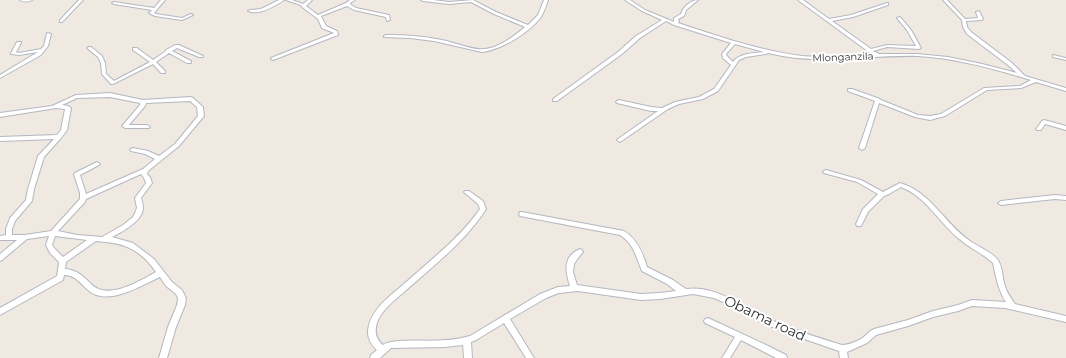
<svg xmlns="http://www.w3.org/2000/svg" width="1066" height="358" viewBox="0 0 1066 358" font-family="Montserrat,sans-serif">
  <style>
    .lines { fill: none; stroke-linecap: round; stroke-linejoin: round }
    .minor-casing { stroke: #b4b7c1; stroke-width: 2 }
    .minor { fill: #fff; fill-rule: evenodd }
    .labels { text-anchor: middle; dominant-baseline: central; stroke-width: 4; stroke-linejoin: round; paint-order: stroke }
    .far-street-label { font-size: 10px; fill: #2e2e2e; stroke: #fff }
    .near-street-label { font-size: 14px; fill: #2e2e2e; stroke: #fff }
  </style>
  <rect width="100%" height="100%" fill="#efe9e1"/>
  <g class="lines">
    <defs>
      <g id="minor">
        <path d="M 20,0 L 32,0 C 29,2 23,2 20,0 Z"/>
        <polygon points="79,0 83,0 62,22 60,22 60,20"/>
        <polygon points="161,0 165,0 154,13 156,14 182,18 191,14 193,15 182,20 155,16 149,13 152,10 114,4 112,3 114,2 154,8"/>
        <path d="M 279,0 L 284,0 C 275,6 259,16 248,11 L 250,10 L 261,9 Z"/>
        <polygon points="286,0 292,0 303,4 308,0 312,0 306,6 318,15 346,3 350,0 355,0 350,3 351,5 356,8 389,15 390,20 387,21 386,17 354,10 347,6 321,16 326,26 337,31 338,34 338,35 273,60 271,59 271,58 334,33 322,28 318,19 302,7 301,5"/>
        <path d="M 421,0 L 433,0 L 449,2 L 473,0 L 496,12 L 528,25 L 538,15 L 544,0 L 548,0 C 546,6 544,12 541,17 C 529,33 501,50 482,52 L 434,41 L 410,38 L 384,37 L 384,36 L 386,35 C 405,35 423,36 442,40 C 454,42 473,51 484,49 C 499,48 514,36 525,27 L 494,14 L 471,2 L 449,4 L 423,1 Z"/>
        <path d="M 625,0 L 630,0 L 645,10 L 674,22 L 674,18 L 681,14 C 683,7 691,0 698,0 L 686,10 L 684,16 L 678,19 L 679,21 L 678,23 C 718,36 760,51 802,56 C 826,58 850,56 873,55 L 798,0 L 803,0 L 829,19 L 851,15 L 887,3 L 888,3 L 888,5 L 853,17 L 832,21 L 871,49 L 887,45 L 916,46 L 907,30 L 897,18 L 900,17 L 911,30 L 921,48 L 919,49 L 887,47 L 873,51 L 879,54 L 917,54 L 948,57 L 982,64 L 1017,73 L 1008,65 L 967,34 L 963,27 L 962,20 L 943,0 L 947,0 L 965,19 L 978,18 L 976,12 L 979,11 L 983,19 L 982,20 L 966,21 L 967,27 L 971,32 L 1012,63 L 1025,76 L 1066,88 L 1066,91 L 1036,82 L 1021,88 L 987,90 L 945,116 L 930,120 L 915,117 L 879,103 L 865,148 L 862,150 L 859,148 L 875,101 L 848,91 L 848,89 L 852,89 L 880,99 L 881,100 L 918,115 L 930,116 L 941,114 L 984,88 L 1020,86 L 1031,80 C 994,69 956,58 917,56 C 889,55 860,59 832,59 C 810,60 789,58 768,53 L 766,54 L 746,57 L 739,60 L 718,91 L 703,99 L 679,104 L 668,109 L 620,142 L 617,140 L 618,139 L 658,111 L 651,111 L 617,103 L 616,102 L 617,101 L 619,100 L 651,107 L 662,108 L 675,102 L 699,97 L 714,89 L 731,65 L 723,58 L 722,54 L 731,43 L 674,25 L 666,21 L 640,38 L 622,54 L 557,101 L 553,101 L 553,99 L 618,52 L 636,36 L 662,20 L 642,11 ZM 735,44 L 764,52 C 755,53 739,53 733,62 L 727,56 L 726,54 Z"/>
        <polygon points="47,33 51,34 48,46 41,55 0,78 0,75 38,52 19,55 11,54 11,53 17,42 21,42 21,43 16,52 19,53 41,49 44,46"/>
        <polygon points="175,45 179,45 203,56 203,57 199,57 177,48 172,51 191,61 191,63 187,63 169,53 156,62 165,71 165,73 161,73 153,64 113,84 111,84 102,74 101,63 98,57 87,48 89,47 91,47 102,56 105,63 106,74 114,81 150,62 133,50 133,48 137,48 153,60 166,51 166,50"/>
        <polygon points="1053,55 1066,58 1066,60 1053,57"/>
        <path d="M 110,93 L 143,100 L 191,97 L 193,98 L 203,107 L 204,116 L 179,146 L 148,171 L 147,174 L 150,177 L 152,183 L 141,198 C 142,201 143,204 143,208 C 143,221 122,232 112,237 L 133,243 L 154,259 L 172,282 L 182,290 L 186,298 L 185,305 L 176,327 L 167,358 L 159,358 L 168,327 L 177,305 L 178,298 L 176,294 L 166,286 L 160,277 C 140,286 106,308 87,289 C 79,282 75,275 64,275 L 63,280 L 0,315 L 0,308 L 57,276 L 59,262 L 50,253 L 46,245 L 49,236 L 27,239 L 2,260 L 0,261 L 0,254 L 17,240 L 0,240 L 0,236 L 6,235 L 6,229 L 10,218 L 26,200 L 28,189 L 38,156 L 54,139 L 0,141 L 0,137 L 57,135 L 61,130 L 65,109 L 56,108 L 0,117 L 0,113 L 52,106 L 76,95 ZM 110,97 L 140,103 L 140,105 L 122,126 L 125,128 L 149,128 L 150,127 L 147,125 L 129,125 L 145,106 L 146,103 L 190,101 L 197,107 L 198,116 L 175,144 L 159,156 L 148,151 L 133,148 L 131,149 L 130,150 L 131,151 L 145,154 L 155,159 L 143,169 L 86,194 L 80,175 L 99,165 L 100,164 L 97,162 L 75,173 L 74,174 L 80,193 L 80,199 L 51,231 L 25,235 L 12,235 L 12,229 L 15,221 L 32,201 L 34,189 L 44,157 L 61,138 L 67,130 L 71,108 L 68,106 L 62,105 L 77,98 ZM 141,174 L 144,178 L 146,183 L 135,198 L 137,208 L 135,213 L 133,217 L 123,225 L 102,237 L 77,235 L 58,231 L 85,202 L 86,199 ZM 55,236 L 87,240 L 63,257 L 55,249 L 52,245 ZM 96,241 C 124,243 139,248 156,272 C 139,281 108,301 91,284 C 83,276 77,270 65,269 L 66,262 Z"/>
        <polygon points="1044,120 1066,126 1066,130 1045,124 1041,130 1037,130 1036,129 1037,128 1042,121"/>
        <path d="M 826,170 L 861,180 L 883,192 L 900,183 C 931,192 944,223 970,241 C 977,246 996,254 999,262 C 1003,269 1002,278 1005,286 C 1007,293 1011,298 1015,304 L 1066,316 L 1066,322 L 1005,308 L 972,306 L 958,311 L 933,317 L 908,326 L 876,335 L 867,343 L 847,352 L 848,358 L 840,358 L 839,351 L 787,333 L 758,321 L 732,306 L 714,298 L 693,294 L 660,299 L 641,300 L 578,291 L 559,293 L 546,298 L 510,319 L 534,358 L 526,358 L 504,323 L 476,340 L 471,342 L 472,358 L 464,358 L 463,345 L 445,347 L 391,348 L 380,358 L 370,358 L 371,355 L 377,350 C 370,344 366,335 369,325 C 374,307 390,296 404,284 C 415,274 427,264 438,254 C 454,240 468,226 480,209 L 478,204 L 465,193 L 464,192 L 465,191 L 469,191 L 483,201 L 486,209 C 467,239 438,262 412,285 C 400,296 385,306 378,320 C 374,330 375,338 383,345 C 392,338 432,342 445,340 C 454,340 462,338 470,336 L 540,294 L 558,287 L 570,286 C 565,271 563,256 580,249 L 582,250 L 583,252 L 578,258 L 574,264 L 573,272 L 577,285 L 641,294 L 660,293 L 676,291 L 667,284 L 642,271 C 636,257 634,244 620,235 L 520,216 L 519,214 L 520,212 L 522,212 L 624,231 C 637,239 643,253 647,267 L 673,280 L 686,289 C 715,285 739,305 765,317 C 789,329 816,337 842,345 C 848,345 855,342 861,339 C 866,336 869,331 874,329 L 908,320 L 933,311 L 958,305 L 972,300 L 1006,302 C 998,290 996,277 993,263 C 982,253 969,248 958,238 C 939,222 925,196 901,187 L 889,194 L 884,196 L 868,212 L 861,226 L 857,226 L 856,224 L 863,209 L 878,194 L 857,182 L 824,173 L 823,172 L 824,171 Z"/>
        <polygon points="1055,195 1066,196 1066,200 1055,199 1001,205 998,203 1001,201"/>
        <polygon points="708,318 764,344 786,355 787,358 776,358 741,340 730,358 722,358 735,337 705,323 704,321 705,319"/>
      </g>
    </defs>
    <use href="#minor" class="minor-casing"/>
    <use href="#minor" class="minor"/>
  </g>
  <g class="labels">
    <g class="far-street-label">
      <text transform="translate(843 57) rotate(-2)">Mlonganzila</text>
    </g>
    <g class="near-street-label">
      <text transform="translate(765 318) rotate(25)">Obama road</text>
    </g>
  </g>
</svg>
